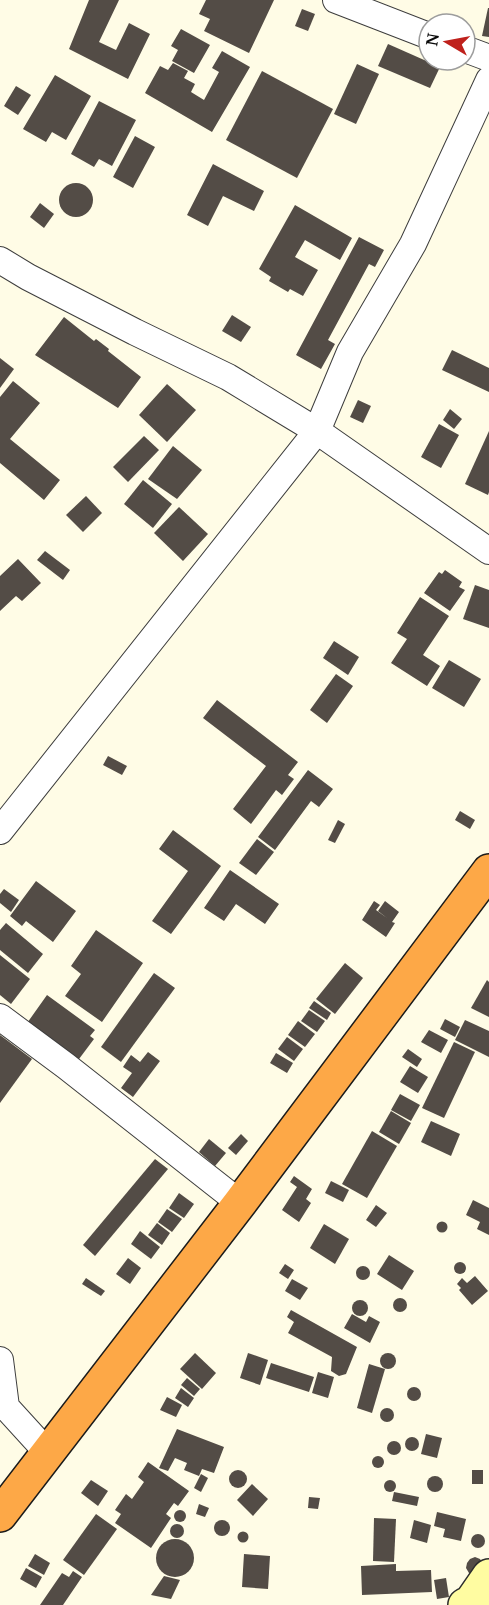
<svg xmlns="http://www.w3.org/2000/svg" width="489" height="1605" viewBox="0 0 489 1605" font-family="'Noto Serif',serif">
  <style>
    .building { fill: #534c46 }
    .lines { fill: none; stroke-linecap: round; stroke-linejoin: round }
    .street-casing { stroke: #3d3d3d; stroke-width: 28 }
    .secondary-casing { stroke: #2c2c2c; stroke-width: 36 }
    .highway-casing { stroke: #1b1b1b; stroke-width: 36 }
    .street { stroke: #fff; stroke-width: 26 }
    .secondary { stroke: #fffca1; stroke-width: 33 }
    .highway { stroke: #fda847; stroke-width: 33 }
  </style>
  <rect width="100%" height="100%" fill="#fffce6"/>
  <g class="building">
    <polygon points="89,0 119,0 99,42 116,50 129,23 150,34 128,79 69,49"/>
    <polygon points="206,0 274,0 249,53 204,31 210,19 199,14"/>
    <polygon points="488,8 489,8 489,37 482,36"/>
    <polygon points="302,9 315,14 308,31 295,26"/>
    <polygon points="181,29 210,45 194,73 172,61 178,50 171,46"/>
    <polygon points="388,44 440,67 430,88 378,66"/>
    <polygon points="222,51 250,67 212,132 145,93 160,66 168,70 173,63 188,71 184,78 195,84 191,92 204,100 219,72 212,68"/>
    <polygon points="357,64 379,74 356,124 334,114"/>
    <polygon points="262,71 333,109 297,178 226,140"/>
    <polygon points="55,75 91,96 66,140 52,132 46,142 23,129"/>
    <polygon points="16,86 31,95 18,115 4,106"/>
    <polygon points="99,101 136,120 112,166 99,159 94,167 71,154"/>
    <polygon points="135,136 155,147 133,188 113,177"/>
    <polygon points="213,164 264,191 254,211 223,196 208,226 187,215"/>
    <circle cx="76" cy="200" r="17"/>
    <polygon points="40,203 54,214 44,228 30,217"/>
    <polygon points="295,205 352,238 340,260 305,240 295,257 318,270 303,296 290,289 288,292 269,281 271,277 259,269"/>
    <polygon points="359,237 384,250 375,267 369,264 328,340 335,344 321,369 296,355"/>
    <polygon points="232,315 251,327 241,342 222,331"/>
    <polygon points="64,317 94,341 96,339 109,349 108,351 141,377 118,408 35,355"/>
    <polygon points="452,350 489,368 489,392 442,370"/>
    <polygon points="0,358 14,369 0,388"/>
    <polygon points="13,381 40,403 10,439 60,480 44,500 0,463 0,397"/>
    <polygon points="167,384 196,410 167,442 139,415"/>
    <polygon points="358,400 371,406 363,423 350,417"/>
    <polygon points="450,409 462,419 454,429 443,420"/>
    <polygon points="439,424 459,435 441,468 421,457"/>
    <polygon points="489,431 489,492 488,495 465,484"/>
    <polygon points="144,436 159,450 128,482 113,467"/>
    <polygon points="173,446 202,470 177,499 148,479"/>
    <polygon points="143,480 172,504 153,528 124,504"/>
    <polygon points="86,496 102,513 83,532 66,515"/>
    <polygon points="179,507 208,534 183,561 154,533"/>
    <polygon points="45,551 70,570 63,580 37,560"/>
    <polygon points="18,559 41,583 22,601 16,596 0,611 0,576"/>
    <polygon points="445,570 462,582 459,587 465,590 450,611 424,593 439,572 442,574"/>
    <polygon points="475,585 489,590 489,628 463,619"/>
    <polygon points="420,597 449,616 423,655 440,666 427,686 391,663 407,639 397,633"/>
    <polygon points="334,641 359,657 348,675 323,658"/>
    <polygon points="449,660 481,679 464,707 432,688"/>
    <polygon points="336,674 353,686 327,723 310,710"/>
    <polygon points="217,700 298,762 288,775 294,779 282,795 276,790 251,824 233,809 266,766 203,718"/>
    <polygon points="108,756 127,766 122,775 103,765"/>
    <polygon points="308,770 333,789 319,807 311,801 275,850 258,837"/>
    <polygon points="460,811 475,820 470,829 455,820"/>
    <polygon points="338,820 345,824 335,843 328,840"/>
    <polygon points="173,830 221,866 171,934 152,921 188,871 159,849"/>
    <polygon points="257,839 274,852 256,875 239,863"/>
    <polygon points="230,870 279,904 265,924 236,904 224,921 204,908"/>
    <polygon points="36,881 76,911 53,942 26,921 22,926 10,916"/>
    <polygon points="4,889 19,900 11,912 0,903 0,894"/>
    <polygon points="374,901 380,905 376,910 387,918 378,911 385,901 399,912 392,922 395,923 386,937 362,920"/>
    <polygon points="6,923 43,954 28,973 0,950 0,930"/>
    <polygon points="96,930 143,963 102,1022 65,996 81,974 71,966"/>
    <polygon points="0,955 30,979 11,1004 0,995"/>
    <polygon points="345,963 363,978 335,1014 316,999"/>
    <polygon points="154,973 175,988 121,1062 101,1047"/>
    <polygon points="487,980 489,982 489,1017 471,1008"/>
    <polygon points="47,995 95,1030 90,1036 94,1039 76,1063 25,1026"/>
    <polygon points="314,1001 331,1013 327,1020 309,1008"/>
    <polygon points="309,1010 325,1021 317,1032 301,1021"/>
    <polygon points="445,1019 460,1027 455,1037 440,1029"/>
    <polygon points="465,1020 489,1031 489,1057 455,1040"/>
    <polygon points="298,1021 315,1034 305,1047 288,1035"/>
    <polygon points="429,1030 448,1040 441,1053 421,1042"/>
    <polygon points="0,1035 32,1059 0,1103"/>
    <polygon points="287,1037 303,1049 294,1061 278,1049"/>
    <polygon points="454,1042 475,1052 444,1118 422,1108"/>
    <polygon points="408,1049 422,1059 417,1067 402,1057"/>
    <polygon points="148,1052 160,1061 133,1097 121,1088 132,1073 123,1067 131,1055 140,1062"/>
    <polygon points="276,1053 293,1063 287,1073 270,1063"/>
    <polygon points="410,1066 428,1077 418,1093 400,1082"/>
    <polygon points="400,1094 420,1105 411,1121 391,1110"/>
    <polygon points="391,1111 411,1123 399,1144 379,1132"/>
    <polygon points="431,1121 460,1134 451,1156 421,1142"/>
    <polygon points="372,1131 397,1146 367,1198 342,1184"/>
    <polygon points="241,1134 248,1141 236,1155 228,1148"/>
    <polygon points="209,1139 226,1153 215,1166 199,1152"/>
    <polygon points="155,1159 168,1169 95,1256 83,1245"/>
    <polygon points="294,1176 312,1189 306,1199 311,1203 299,1222 282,1210 297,1187 290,1182"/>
    <polygon points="331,1181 349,1190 343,1202 325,1193"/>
    <polygon points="179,1193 194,1204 184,1218 169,1208"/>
    <polygon points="473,1200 489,1208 489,1235 477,1229 480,1222 466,1215"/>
    <polygon points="376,1205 387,1213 376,1227 366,1220"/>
    <polygon points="167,1209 182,1219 172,1232 158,1222"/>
    <circle cx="442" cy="1227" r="5.5"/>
    <polygon points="157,1223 170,1233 162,1245 148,1235"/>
    <polygon points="324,1224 349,1239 335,1264 310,1248"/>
    <polygon points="140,1231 160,1247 151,1259 131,1244"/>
    <polygon points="389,1255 414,1271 402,1290 377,1274"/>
    <polygon points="128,1258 141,1268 130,1284 116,1274"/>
    <circle cx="460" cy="1268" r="6"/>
    <polygon points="285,1264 294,1270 288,1279 279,1273"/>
    <circle cx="363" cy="1273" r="7"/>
    <polygon points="475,1276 488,1291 472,1305 459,1290 461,1288 457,1284 462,1278 467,1283"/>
    <polygon points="86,1278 105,1291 101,1296 82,1284"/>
    <polygon points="292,1279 308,1288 300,1300 285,1291"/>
    <circle cx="400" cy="1305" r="7"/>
    <circle cx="360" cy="1308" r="8"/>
    <polygon points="291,1310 357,1347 346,1374 339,1376 331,1371 332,1357 288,1333 294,1322 287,1317"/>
    <polygon points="352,1314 366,1322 369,1316 380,1322 370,1343 344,1328"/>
    <polygon points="195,1353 216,1373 202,1389 180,1369"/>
    <polygon points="248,1353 268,1360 260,1385 240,1378"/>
    <circle cx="388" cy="1361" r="8"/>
    <polygon points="271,1363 314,1377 309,1392 266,1378"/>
    <polygon points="369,1364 385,1369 372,1413 357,1408"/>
    <polygon points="318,1372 334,1377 328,1398 312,1393"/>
    <polygon points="187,1378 200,1389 194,1396 181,1385"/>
    <circle cx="414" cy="1394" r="7"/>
    <polygon points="181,1388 194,1398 188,1407 175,1398"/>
    <polygon points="167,1397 182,1405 176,1417 160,1410"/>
    <circle cx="387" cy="1415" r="7"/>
    <polygon points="177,1429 224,1447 214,1473 202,1469 199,1476 184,1470 187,1463 175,1458 168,1471 159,1468"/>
    <polygon points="426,1434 442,1438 437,1458 421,1454"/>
    <circle cx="412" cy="1444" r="7"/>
    <circle cx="394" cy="1448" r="7"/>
    <circle cx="378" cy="1462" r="6"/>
    <polygon points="148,1462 189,1491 178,1506 174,1503 166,1514 171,1518 151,1548 115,1523 121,1514 115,1510 126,1494 132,1499 144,1482 138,1477"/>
    <circle cx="238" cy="1479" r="9"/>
    <rect x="472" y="1470" width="11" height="14"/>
    <polygon points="201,1474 208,1478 201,1492 194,1488"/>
    <circle cx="435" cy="1484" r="8"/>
    <polygon points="91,1480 108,1491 98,1506 81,1493"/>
    <circle cx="390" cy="1486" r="6"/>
    <polygon points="252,1484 268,1499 253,1516 237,1500"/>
    <polygon points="394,1492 419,1497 417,1506 392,1501"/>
    <polygon points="309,1497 320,1498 318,1509 308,1508"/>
    <polygon points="199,1504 209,1508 205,1517 196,1514"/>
    <circle cx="180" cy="1516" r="6"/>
    <polygon points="437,1512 466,1519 461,1541 443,1537 445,1529 434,1526"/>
    <polygon points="96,1514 117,1529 84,1575 63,1560"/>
    <polygon points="374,1518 396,1519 394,1562 373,1561"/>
    <polygon points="414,1520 431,1525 427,1543 410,1538"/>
    <circle cx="222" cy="1528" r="8"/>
    <circle cx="177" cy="1531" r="7"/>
    <circle cx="243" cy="1537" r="5.5"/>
    <circle cx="478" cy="1541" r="7"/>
    <circle cx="175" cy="1558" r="19"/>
    <polygon points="35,1554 50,1563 44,1575 28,1566"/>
    <polygon points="244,1554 270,1556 268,1589 242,1587"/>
    <polygon points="475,1557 480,1559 483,1564 474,1575 469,1573 466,1568 467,1563 470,1559"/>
    <polygon points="396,1564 396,1571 431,1570 432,1592 362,1595 361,1566"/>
    <polygon points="26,1568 42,1577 36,1588 20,1579"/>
    <polygon points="73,1571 82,1577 63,1605 40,1605 62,1573 69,1577"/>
    <polygon points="164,1576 180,1580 171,1599 151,1595"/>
    <polygon points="446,1578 449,1597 437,1599 434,1580"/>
  </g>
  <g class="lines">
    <defs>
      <g id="street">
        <polyline points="336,0 429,36"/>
        <polyline points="465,49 489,58"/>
        <polyline points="0,260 28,277 135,332 228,377 317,431 489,551"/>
        <polyline points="0,831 317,431 350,352 413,244 489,80"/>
        <polyline points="0,1017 66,1066 240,1203"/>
        <polyline points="0,1360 6,1407 47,1452"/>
      </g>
      <polyline id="secondary" points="465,1605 471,1602 489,1576"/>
      <polyline id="highway" points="0,1515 240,1203 489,871"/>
    </defs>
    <use href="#street" class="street-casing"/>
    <use href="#secondary" class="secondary-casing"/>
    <use href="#highway" class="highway-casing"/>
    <use href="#street" class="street"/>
    <use href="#secondary" class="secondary"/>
    <use href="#highway" class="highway"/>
  </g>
  <g transform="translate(447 42) rotate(280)"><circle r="28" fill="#ffffff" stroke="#9d9d9d" stroke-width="1.5"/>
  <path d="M0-4.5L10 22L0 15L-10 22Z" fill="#bf211c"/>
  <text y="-9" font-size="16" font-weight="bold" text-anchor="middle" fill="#0a0a0a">N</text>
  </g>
</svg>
